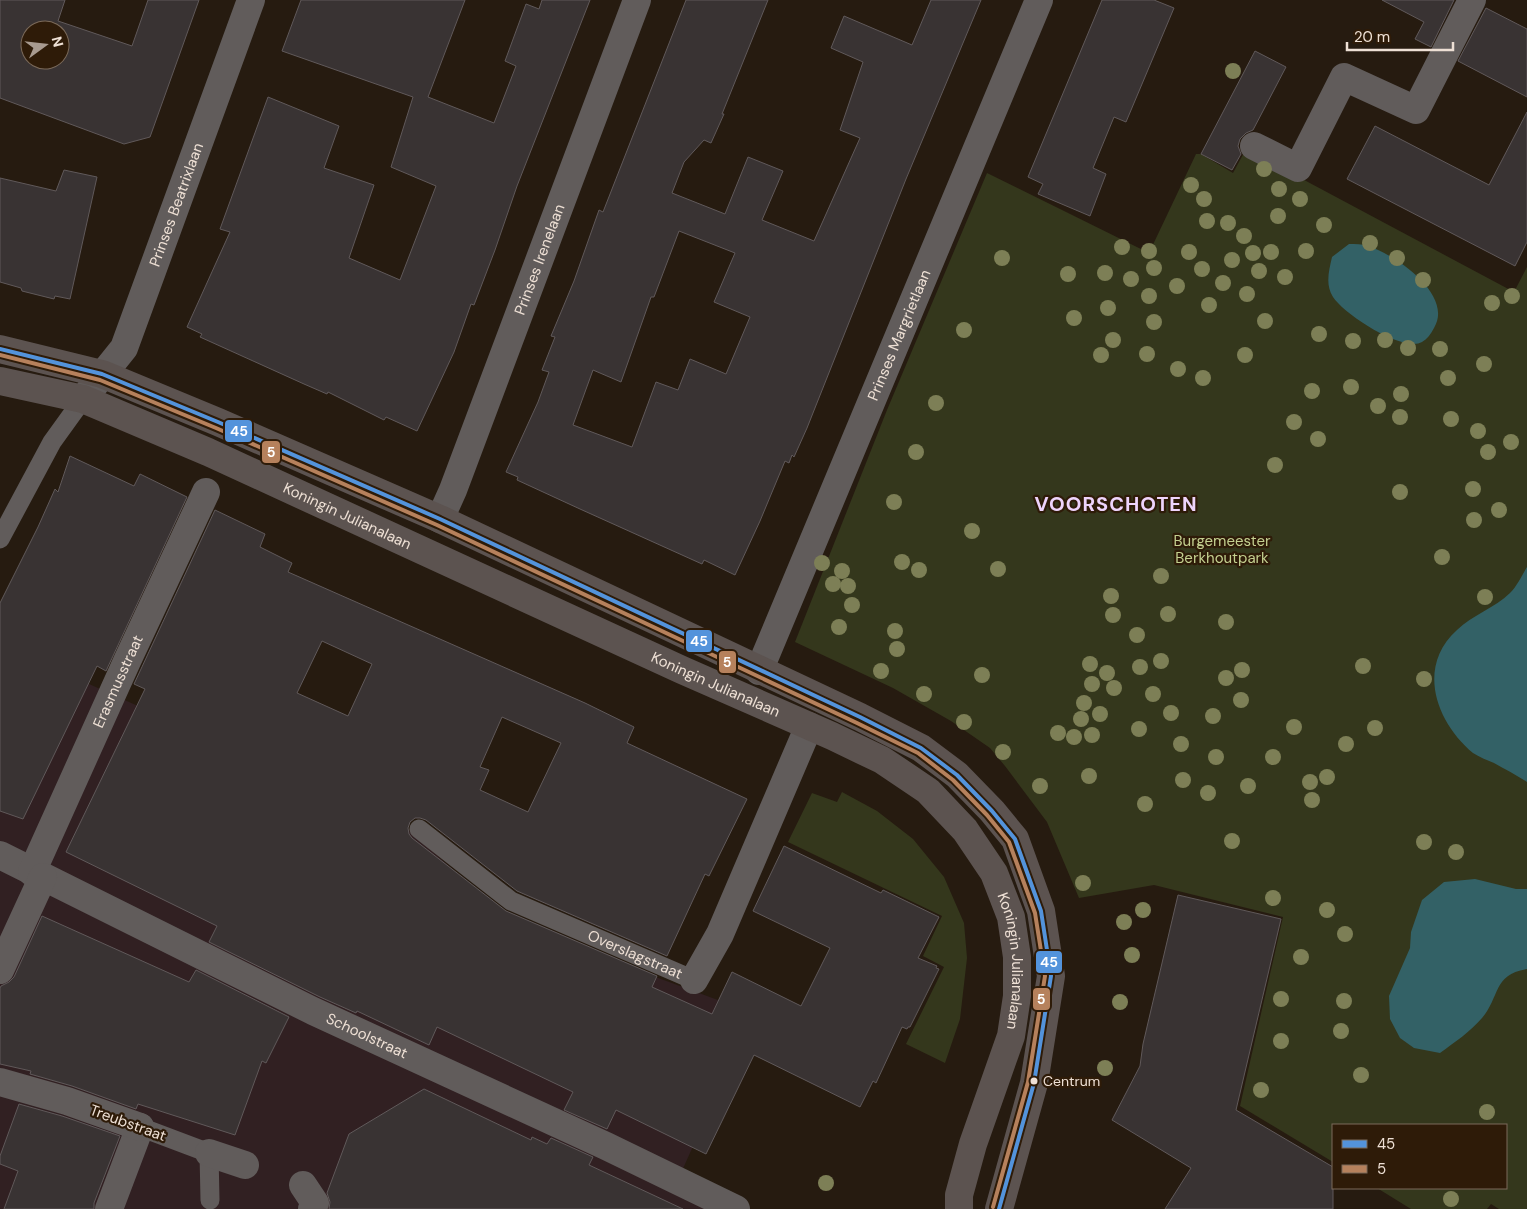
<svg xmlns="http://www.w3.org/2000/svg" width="1527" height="1209" viewBox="0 0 1527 1209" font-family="'DM Sans',sans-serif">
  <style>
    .commercial { fill: #312022 }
    .green { fill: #34371c }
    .water { fill: #336166 }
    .building { fill: #393333; stroke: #60595a; fill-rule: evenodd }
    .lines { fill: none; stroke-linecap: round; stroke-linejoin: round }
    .service { stroke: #615c5b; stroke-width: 19 }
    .pedestrian { stroke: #615c5b; stroke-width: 28 }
    .minor { stroke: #615c5b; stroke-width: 28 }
    .secondary { stroke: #5c5350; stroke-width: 28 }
    .bus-1-casing { stroke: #2e1b08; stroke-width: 8 }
    .bus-2-casing { stroke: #2e1b08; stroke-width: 8 }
    .bus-1 { stroke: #5393db; stroke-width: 4 }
    .bus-2 { stroke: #b6815c; stroke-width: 4 }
    .tree { fill: #7d7f56 }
    .bus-dot { fill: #eee0d5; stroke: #2e1b08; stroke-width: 2 }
    .labels { text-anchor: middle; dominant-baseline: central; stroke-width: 4.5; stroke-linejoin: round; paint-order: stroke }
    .bus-label { font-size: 14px; fill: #eee0d5; stroke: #2e1b08; text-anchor: start }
    .street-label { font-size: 15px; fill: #eee0d5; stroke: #2e1b08 }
    .park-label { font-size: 15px; fill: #c4d090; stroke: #2e1b08 }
    .district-label { font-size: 20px; font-weight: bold; letter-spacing: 1px; fill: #eed4fc; stroke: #2e1b08 }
    .line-badge { stroke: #2e1b08; stroke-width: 2 }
    .badge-label { font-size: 14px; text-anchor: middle; font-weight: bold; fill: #fff }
  </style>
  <rect width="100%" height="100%" fill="#261b10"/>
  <polygon class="commercial" points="0,640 78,679 169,720 376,801 515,925 753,1013 681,1173 747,1209 0,1209"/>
  <g class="green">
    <polygon points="1246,149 1514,292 1527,267 1527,1209 1499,1209 1491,1204 1487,1209 1411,1209 1377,1188 1506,1188 1506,1125 1333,1125 1333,1162 1240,1106 1283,917 1154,885 1079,898 1047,822 1005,766 990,748 951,721 893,688 795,642 887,410 987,173 1149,253 1196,154 1201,154 1233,173"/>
    <polygon points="842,792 877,811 913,839 944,877 964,923 967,958 960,1019 945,1063 906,1044 944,967 923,956 942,916 788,842 812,793 837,802"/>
  </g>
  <g class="water">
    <path d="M 1349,244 C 1355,244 1362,244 1368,246 C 1396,255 1454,295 1434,328 C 1431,334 1427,339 1422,342 C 1403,353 1344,314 1333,297 C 1325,284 1329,271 1332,257 Z"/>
    <path d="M 1527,567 L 1527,782 C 1516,775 1505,769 1494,763 C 1487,760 1479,757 1473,753 C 1436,722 1416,667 1457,630 C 1472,615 1495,608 1510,593 C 1517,586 1522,575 1527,567 Z"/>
    <path d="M 1475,879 L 1516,889 L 1527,889 L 1527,969 C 1493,974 1500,997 1482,1018 C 1470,1032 1455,1042 1440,1053 L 1414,1048 L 1400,1038 L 1390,1019 L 1389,996 L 1410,948 L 1411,932 L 1422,900 L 1444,882 Z"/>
  </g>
  <g class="building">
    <path d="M 0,0 L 65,0 L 58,21 L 132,46 L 148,0 L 199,0 L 150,137 L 124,144 L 0,98 ZM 30,30 L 60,30 L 60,60 L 30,60 Z"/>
    <polygon points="301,0 465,0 428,97 494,123 516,66 505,61 526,4 539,9 542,0 590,0 517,186 495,250 474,305 471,304 454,352 417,431 386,417 384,420 328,392 327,394 304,384 200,337 202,334 187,327 230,232 220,229 268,97 339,126 324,168 374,185 349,258 400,280 436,186 391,167 413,97 282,51"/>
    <path d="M 686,0 L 768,0 L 722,114 L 724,114 L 711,143 L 704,140 L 684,162 L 672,193 L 725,214 L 748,157 L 783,171 L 762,220 L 814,241 L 860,138 L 840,130 L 863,62 L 831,48 L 844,16 L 912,45 L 931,0 L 981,0 L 906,179 L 807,428 L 794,457 L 792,455 L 789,463 L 785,461 L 760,521 L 735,575 L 704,560 L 702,564 L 580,509 L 517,480 L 518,477 L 506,472 L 538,402 L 549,372 L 542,370 L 555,337 L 551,336 L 574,281 L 599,210 L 603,212 ZM 679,231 L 735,253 L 714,302 L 750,317 L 726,374 L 690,359 L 678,390 L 656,382 L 632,447 L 573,425 L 593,370 L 621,382 L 651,297 L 654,297 Z"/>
    <polygon points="1102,0 1154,0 1174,8 1126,122 1114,117 1093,168 1106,174 1090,216 1038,194 1043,184 1028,177"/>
    <polygon points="1382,0 1454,0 1431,47 1415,39 1424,22"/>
    <polygon points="1486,8 1527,29 1527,97 1458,61"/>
    <polygon points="1255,51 1286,67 1253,130 1246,133 1240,139 1238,146 1241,154 1232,170 1201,154"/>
    <polygon points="1527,112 1527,242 1515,266 1347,179 1375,126 1489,185"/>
    <polygon points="64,170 97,177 70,299 55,296 54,299 22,291 21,288 0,282 0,178 56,191"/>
    <polygon points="70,456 134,486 140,474 187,497 106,671 97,666 23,819 0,811 0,603 38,527 55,489 58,492"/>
    <path d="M 215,510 L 265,534 L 260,547 L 292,563 L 288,572 L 585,703 L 634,727 L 627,743 L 747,799 L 709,876 L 705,874 L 667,956 L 517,891 L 426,820 L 420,818 L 415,818 L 410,822 L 408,828 L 409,834 L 412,838 L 506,911 L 657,976 L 652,987 L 712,1014 L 732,972 L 801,1006 L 830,948 L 753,911 L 784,846 L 881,893 L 883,890 L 939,917 L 918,958 L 937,966 L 936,968 L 939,969 L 910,1027 L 908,1027 L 907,1029 L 902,1027 L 876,1083 L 873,1081 L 860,1107 L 754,1055 L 706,1154 L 616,1110 L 607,1129 L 564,1110 L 573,1092 L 437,1027 L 429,1045 L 357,1011 L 356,1013 L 320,997 L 209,942 L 217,926 L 66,852 L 145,689 L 134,684 ZM 322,641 L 372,664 L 348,716 L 297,693 ZM 502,717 L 561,743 L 528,812 L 480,790 L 489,770 L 480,767 Z"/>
    <polygon points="1178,895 1281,919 1236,1110 1333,1167 1333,1209 1165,1209 1191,1168 1112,1120 1140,1066 1143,1044"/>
    <polygon points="42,916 189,982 196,970 289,1017 266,1063 262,1061 235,1135 138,1104 136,1109 72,1086 30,1074 31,1071 0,1064 0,988 1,986 9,982 14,977"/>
    <polygon points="424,1089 531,1140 532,1137 547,1144 551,1138 593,1157 589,1165 683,1209 329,1209 330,1202 327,1193 349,1134"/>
    <polygon points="19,1104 62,1116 120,1136 94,1203 94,1209 4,1209 18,1171 0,1164 0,1156"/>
  </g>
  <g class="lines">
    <g class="service">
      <polyline points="0,539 52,442 83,399"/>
      <path id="s1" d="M 419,829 L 511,901 L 694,980"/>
      <polyline points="140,1127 209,1153 210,1200"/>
    </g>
    <g class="pedestrian">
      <path id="s2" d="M 0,855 L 313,1011 L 606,1146 L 736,1209"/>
      <path id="s3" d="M 32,872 L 128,659 L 206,492"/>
      <polyline points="0,970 43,877"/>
      <polyline points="209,1153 245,1165"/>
      <polyline points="303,1185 315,1203 312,1209"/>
      <polyline points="109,1209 140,1127"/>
    </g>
    <g class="minor">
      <polyline points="1254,146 1298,168 1344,77 1416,110 1472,0"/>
      <path id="s4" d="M 83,399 L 124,348 L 251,0"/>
      <path id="s5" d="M 440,519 L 453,490 L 637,0"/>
      <path id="s6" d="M 759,671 L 1039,0"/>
      <polyline points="694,980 720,934 809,726"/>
      <polyline points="0,1082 67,1101 140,1127"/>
    </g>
    <g class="secondary">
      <polyline points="0,349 102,374 218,422 440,519 860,717 921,748 957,775 992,811 1015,839 1041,911 1051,976 1034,1083 999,1209"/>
      <path id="s7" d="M 0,381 L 83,399 L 208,452 L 682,670 L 832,736 L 882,760 L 928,791 L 965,830 L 994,873 L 1011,917 L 1017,957 L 1017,996 L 1011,1036 L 973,1144 L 959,1195 L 959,1209"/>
    </g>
    <defs>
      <polyline id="bus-1" points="0,349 102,374 218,422 440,519 860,717 921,748 957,775 992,811 1015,839 1041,911 1051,976 1034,1083 999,1209"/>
      <polyline id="bus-2" points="0,355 100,380 216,428 437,525 857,723 918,753 953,780 987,815 1009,842 1035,913 1045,976 1028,1082 993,1207"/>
    </defs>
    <use href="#bus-1" class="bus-1-casing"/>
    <use href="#bus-2" class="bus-2-casing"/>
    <use href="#bus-1" class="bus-1"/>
    <use href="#bus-2" class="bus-2"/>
  </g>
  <g class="tree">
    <circle cx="1233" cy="71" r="8"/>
    <circle cx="1264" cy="169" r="8"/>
    <circle cx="1191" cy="185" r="8"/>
    <circle cx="1279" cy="189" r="8"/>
    <circle cx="1204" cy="199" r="8"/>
    <circle cx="1300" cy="199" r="8"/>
    <circle cx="1278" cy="216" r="8"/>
    <circle cx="1207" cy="221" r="8"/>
    <circle cx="1228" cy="223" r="8"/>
    <circle cx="1324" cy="225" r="8"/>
    <circle cx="1244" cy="236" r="8"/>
    <circle cx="1370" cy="243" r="8"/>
    <circle cx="1122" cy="247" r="8"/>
    <circle cx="1149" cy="251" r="8"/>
    <circle cx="1306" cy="251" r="8"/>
    <circle cx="1189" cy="252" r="8"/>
    <circle cx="1271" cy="252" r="8"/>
    <circle cx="1253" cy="253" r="8"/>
    <circle cx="1002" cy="258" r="8"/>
    <circle cx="1397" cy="258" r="8"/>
    <circle cx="1232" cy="260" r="8"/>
    <circle cx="1154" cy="268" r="8"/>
    <circle cx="1202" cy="269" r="8"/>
    <circle cx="1259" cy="271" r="8"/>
    <circle cx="1105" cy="273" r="8"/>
    <circle cx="1068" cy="274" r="8"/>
    <circle cx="1285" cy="277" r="8"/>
    <circle cx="1131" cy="279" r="8"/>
    <circle cx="1423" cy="280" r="8"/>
    <circle cx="1223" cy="283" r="8"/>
    <circle cx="1177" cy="286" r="8"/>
    <circle cx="1247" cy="294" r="8"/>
    <circle cx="1149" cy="296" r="8"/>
    <circle cx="1512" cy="296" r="8"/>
    <circle cx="1492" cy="303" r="8"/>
    <circle cx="1209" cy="305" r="8"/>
    <circle cx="1108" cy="308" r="8"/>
    <circle cx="1074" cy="318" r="8"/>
    <circle cx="1265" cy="321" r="8"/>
    <circle cx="1154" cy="322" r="8"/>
    <circle cx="964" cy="330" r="8"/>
    <circle cx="1319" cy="334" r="8"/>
    <circle cx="1113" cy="340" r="8"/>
    <circle cx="1385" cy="340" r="8"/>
    <circle cx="1353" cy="341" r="8"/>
    <circle cx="1408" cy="348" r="8"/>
    <circle cx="1440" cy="349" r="8"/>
    <circle cx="1147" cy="354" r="8"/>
    <circle cx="1101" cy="355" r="8"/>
    <circle cx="1245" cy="355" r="8"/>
    <circle cx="1484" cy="364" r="8"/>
    <circle cx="1178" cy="369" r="8"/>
    <circle cx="1203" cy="378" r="8"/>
    <circle cx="1448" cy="378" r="8"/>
    <circle cx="1351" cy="387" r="8"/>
    <circle cx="1312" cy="391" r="8"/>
    <circle cx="1401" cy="394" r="8"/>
    <circle cx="936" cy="403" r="8"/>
    <circle cx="1378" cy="406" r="8"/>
    <circle cx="1400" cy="417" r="8"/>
    <circle cx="1451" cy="419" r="8"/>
    <circle cx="1294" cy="422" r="8"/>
    <circle cx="1478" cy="431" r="8"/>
    <circle cx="1318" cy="439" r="8"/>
    <circle cx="1511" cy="442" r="8"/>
    <circle cx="916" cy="452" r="8"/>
    <circle cx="1488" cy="452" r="8"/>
    <circle cx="1275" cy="465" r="8"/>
    <circle cx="1473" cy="489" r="8"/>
    <circle cx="1400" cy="492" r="8"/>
    <circle cx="894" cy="502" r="8"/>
    <circle cx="1499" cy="510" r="8"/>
    <circle cx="1474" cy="520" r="8"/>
    <circle cx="972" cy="531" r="8"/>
    <circle cx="1442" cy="557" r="8"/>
    <circle cx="902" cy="562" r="8"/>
    <circle cx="822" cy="563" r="8"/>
    <circle cx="998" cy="569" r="8"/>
    <circle cx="919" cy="570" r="8"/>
    <circle cx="842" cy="571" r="8"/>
    <circle cx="1161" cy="576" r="8"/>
    <circle cx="833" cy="584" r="8"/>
    <circle cx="848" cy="586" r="8"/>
    <circle cx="1111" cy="596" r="8"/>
    <circle cx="1485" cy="597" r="8"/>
    <circle cx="852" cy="605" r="8"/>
    <circle cx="1168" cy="614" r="8"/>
    <circle cx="1113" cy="615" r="8"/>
    <circle cx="1226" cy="622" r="8"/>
    <circle cx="839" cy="627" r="8"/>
    <circle cx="895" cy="631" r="8"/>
    <circle cx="1137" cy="635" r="8"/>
    <circle cx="897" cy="649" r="8"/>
    <circle cx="1161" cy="661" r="8"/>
    <circle cx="1090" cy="664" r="8"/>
    <circle cx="1363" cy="666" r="8"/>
    <circle cx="1140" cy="667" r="8"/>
    <circle cx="1242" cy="670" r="8"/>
    <circle cx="881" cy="671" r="8"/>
    <circle cx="1107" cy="673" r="8"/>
    <circle cx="982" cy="675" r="8"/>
    <circle cx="1226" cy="678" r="8"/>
    <circle cx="1424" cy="679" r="8"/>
    <circle cx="1092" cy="684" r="8"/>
    <circle cx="1114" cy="688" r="8"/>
    <circle cx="924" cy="694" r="8"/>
    <circle cx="1153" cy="694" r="8"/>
    <circle cx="1241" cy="700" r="8"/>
    <circle cx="1084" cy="703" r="8"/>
    <circle cx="1171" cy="713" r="8"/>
    <circle cx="1100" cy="714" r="8"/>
    <circle cx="1213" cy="716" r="8"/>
    <circle cx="1081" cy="719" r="8"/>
    <circle cx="964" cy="722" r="8"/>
    <circle cx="1294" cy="727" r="8"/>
    <circle cx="1375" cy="728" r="8"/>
    <circle cx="1139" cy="729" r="8"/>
    <circle cx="1058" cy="733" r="8"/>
    <circle cx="1092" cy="735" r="8"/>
    <circle cx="1074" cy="737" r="8"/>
    <circle cx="1181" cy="744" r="8"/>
    <circle cx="1346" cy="744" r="8"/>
    <circle cx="1003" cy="752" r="8"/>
    <circle cx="1216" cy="757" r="8"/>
    <circle cx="1273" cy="757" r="8"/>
    <circle cx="1089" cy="776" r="8"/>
    <circle cx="1327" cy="777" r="8"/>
    <circle cx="1183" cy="780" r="8"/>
    <circle cx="1310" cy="782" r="8"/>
    <circle cx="1040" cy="786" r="8"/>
    <circle cx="1248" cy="786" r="8"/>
    <circle cx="1208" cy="793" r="8"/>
    <circle cx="1312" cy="800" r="8"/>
    <circle cx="1145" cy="804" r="8"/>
    <circle cx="1232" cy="841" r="8"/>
    <circle cx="1424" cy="842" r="8"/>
    <circle cx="1456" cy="852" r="8"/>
    <circle cx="1083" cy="883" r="8"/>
    <circle cx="1273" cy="898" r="8"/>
    <circle cx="1143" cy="910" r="8"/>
    <circle cx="1327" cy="910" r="8"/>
    <circle cx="1124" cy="922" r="8"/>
    <circle cx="1345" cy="934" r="8"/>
    <circle cx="1132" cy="955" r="8"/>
    <circle cx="1301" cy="957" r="8"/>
    <circle cx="1281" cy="999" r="8"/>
    <circle cx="1344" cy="1001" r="8"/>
    <circle cx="1120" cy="1002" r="8"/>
    <circle cx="1341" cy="1031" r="8"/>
    <circle cx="1281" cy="1041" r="8"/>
    <circle cx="1105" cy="1068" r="8"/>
    <circle cx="1361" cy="1075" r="8"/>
    <circle cx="1261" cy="1090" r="8"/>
    <circle cx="1487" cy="1112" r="8"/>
    <circle cx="826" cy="1183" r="8"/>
    <circle cx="1451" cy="1199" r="8"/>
  </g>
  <circle class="bus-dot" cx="1034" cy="1081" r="4.5"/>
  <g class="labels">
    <g class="bus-label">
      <text x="1043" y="1081">Centrum</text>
    </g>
    <g class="street-label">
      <text stroke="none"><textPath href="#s4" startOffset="218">Prinses Beatrixlaan</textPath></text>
      <text stroke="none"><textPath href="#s5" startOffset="278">Prinses Irenelaan</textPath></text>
      <text stroke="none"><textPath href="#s6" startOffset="364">Prinses Margrietlaan</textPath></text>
      <text stroke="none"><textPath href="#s7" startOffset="374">Koningin Julianalaan</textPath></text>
      <text stroke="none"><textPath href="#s3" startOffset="209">Erasmusstraat</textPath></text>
      <text stroke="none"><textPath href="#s7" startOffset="779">Koningin Julianalaan</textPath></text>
      <text stroke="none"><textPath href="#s1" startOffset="252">Overslagstraat</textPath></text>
      <text stroke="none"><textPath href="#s7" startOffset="1214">Koningin Julianalaan</textPath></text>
      <text stroke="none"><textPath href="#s2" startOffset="409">Schoolstraat</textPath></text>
      <text transform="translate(128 1123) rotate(20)">Treubstraat</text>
    </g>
    <g class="park-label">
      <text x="1222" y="541">Burgemeester<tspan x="1222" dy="17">Berkhoutpark</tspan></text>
    </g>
    <g class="district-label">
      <text x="1116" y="504">VOORSCHOTEN</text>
    </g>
  </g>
  <g class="line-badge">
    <rect x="224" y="419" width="29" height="24" rx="5" fill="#5393db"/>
    <rect x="261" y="440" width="20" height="24" rx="5" fill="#b6815c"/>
    <rect x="685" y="629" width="28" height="24" rx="5" fill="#5393db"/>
    <rect x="718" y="650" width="19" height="24" rx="5" fill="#b6815c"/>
    <rect x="1035" y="950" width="28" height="24" rx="5" fill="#5393db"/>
    <rect x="1032" y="987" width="19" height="24" rx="5" fill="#b6815c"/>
  </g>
  <g class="badge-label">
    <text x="239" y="436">45</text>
    <text x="271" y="457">5</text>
    <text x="699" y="646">45</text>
    <text x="727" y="667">5</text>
    <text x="1049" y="967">45</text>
    <text x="1041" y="1004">5</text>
  </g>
  <rect x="1332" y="1124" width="175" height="65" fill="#2e1b08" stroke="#7b6a5a"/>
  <rect x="1342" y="1140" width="25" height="8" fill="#5393db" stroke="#7b6a5a"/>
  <text x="1377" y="1149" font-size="15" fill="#eee0d5">45</text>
  <rect x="1342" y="1165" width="25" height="8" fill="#b6815c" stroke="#7b6a5a"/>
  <text x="1377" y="1174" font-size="15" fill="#eee0d5">5</text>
  <g transform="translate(45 45) rotate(75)"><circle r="24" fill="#2e1b08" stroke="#7b6a5a"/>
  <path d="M0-4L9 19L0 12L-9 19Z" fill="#a89b90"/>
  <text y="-8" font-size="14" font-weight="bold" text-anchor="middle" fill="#eee0d5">N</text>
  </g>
  <path d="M1347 42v8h106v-8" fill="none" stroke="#eee0d5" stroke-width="2.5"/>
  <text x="1354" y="42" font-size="15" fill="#eee0d5" stroke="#2e1b08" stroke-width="4" paint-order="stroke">20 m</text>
</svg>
